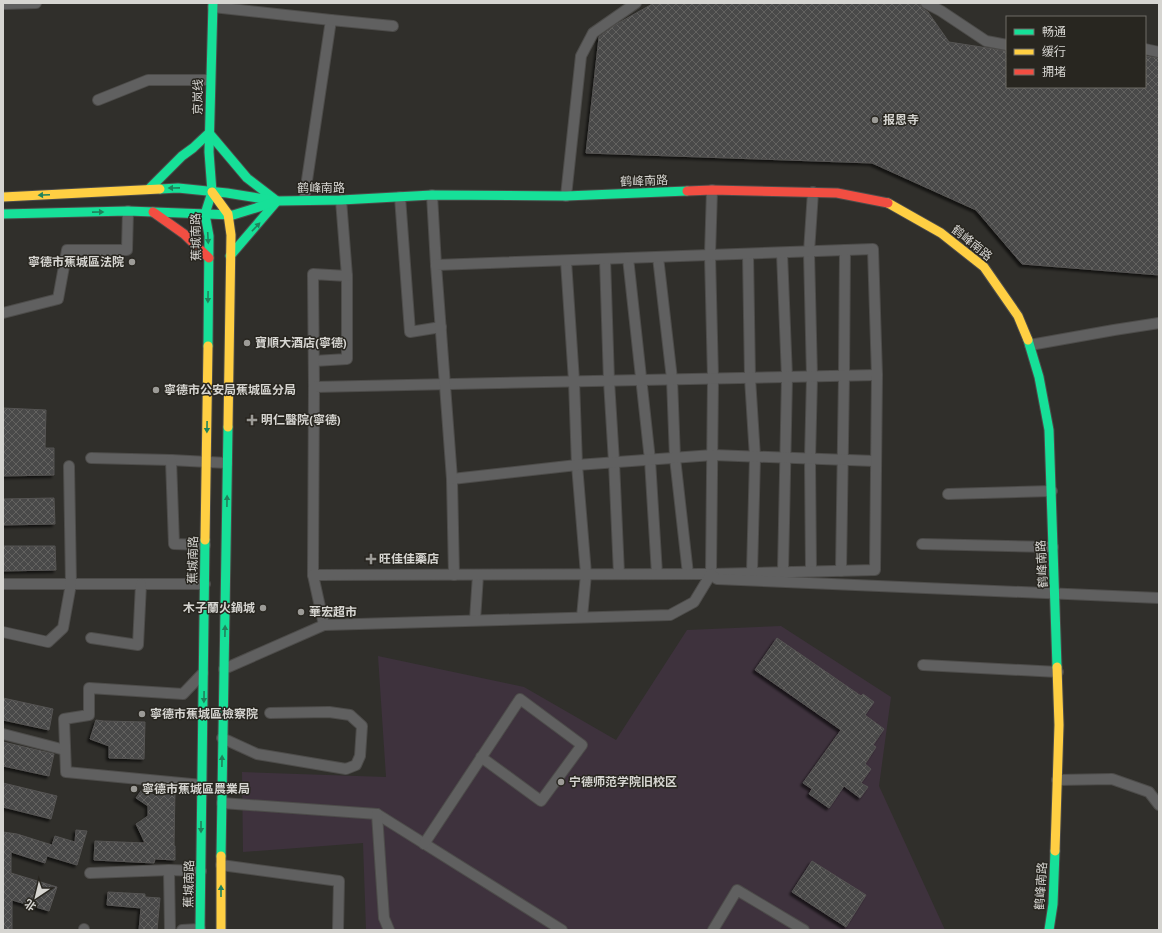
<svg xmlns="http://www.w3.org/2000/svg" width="1162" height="933" viewBox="0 0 1162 933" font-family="'Public Sans','Noto Sans SC',sans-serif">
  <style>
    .education { fill: #3e323d }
    .building { fill: url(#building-cross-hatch); stroke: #555453; filter: url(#shadow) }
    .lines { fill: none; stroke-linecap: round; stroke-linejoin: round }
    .street-casing { stroke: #4d4c4a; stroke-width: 12 }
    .fast-casing { stroke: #4d4c4a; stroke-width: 11 }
    .slow-casing { stroke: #4d4c4a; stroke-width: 11 }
    .jam-casing { stroke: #4d4c4a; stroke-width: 11 }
    .street { stroke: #606060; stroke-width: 10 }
    .fast { stroke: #16e098; stroke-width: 9 }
    .slow { stroke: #ffcf43; stroke-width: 9 }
    .jam { stroke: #f24e42; stroke-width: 9 }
    .oneway { fill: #1f835c }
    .poi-dot { fill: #9c9b97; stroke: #282620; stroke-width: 1.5 }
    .labels { text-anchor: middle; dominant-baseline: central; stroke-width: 3; stroke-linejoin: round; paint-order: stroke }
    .street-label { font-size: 12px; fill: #d6d5d1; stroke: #282620 }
    .poi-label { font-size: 12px; font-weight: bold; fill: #d6d5d1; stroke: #282620; text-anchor: start }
  </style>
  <defs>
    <pattern id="building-cross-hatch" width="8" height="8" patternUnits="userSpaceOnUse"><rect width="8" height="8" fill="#4a4948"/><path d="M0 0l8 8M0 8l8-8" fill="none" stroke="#636261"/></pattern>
    <filter id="shadow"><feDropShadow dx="-2.5" dy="2.5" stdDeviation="1" flood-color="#0009"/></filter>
  </defs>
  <rect width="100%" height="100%" fill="#302f2b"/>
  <polygon class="education" points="781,626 891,697 879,786 945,930 366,930 363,843 243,852 242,772 386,777 378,656 524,687 616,740 687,630"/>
  <g class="building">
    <polygon points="654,3 920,3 921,7 928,12 949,42 1007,51 1007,87 1145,87 1145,56 1159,58 1159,275 1022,264 976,210 872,163 586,153 599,37 615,25"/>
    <polygon points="3,408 46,410 45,448 54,448 54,475 3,476"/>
    <polygon points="54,498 55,524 3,525 3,499"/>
    <polygon points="3,546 55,546 56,570 3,571"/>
    <polygon points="777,638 861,696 863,694 874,702 865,715 884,729 873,745 876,747 865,764 871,769 861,783 868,787 860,798 844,786 829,808 809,794 812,789 803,783 841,730 755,670"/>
    <polygon points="3,698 53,709 49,730 3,720"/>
    <polygon points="96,720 104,721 145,722 144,759 109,758 109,746 90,739"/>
    <polygon points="3,742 54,754 49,776 3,766"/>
    <polygon points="3,783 57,796 51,819 3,807"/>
    <polygon points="158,787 175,789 174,846 175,846 175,860 155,859 154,863 94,860 95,841 145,843 136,824 148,816 148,806 136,798 143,788 156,796"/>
    <polygon points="76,830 87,831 77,865 47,856 45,863 11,852 11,873 57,887 49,911 12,900 12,930 3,930 3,832 17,834 52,845 55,836 75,842"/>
    <polygon points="812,861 866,895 846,927 792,892"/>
    <polygon points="108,892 145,894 145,897 160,898 157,930 139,930 141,908 107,905"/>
  </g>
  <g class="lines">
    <defs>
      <g id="street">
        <polyline points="926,3 941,11 986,41 1007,45"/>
        <polyline points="3,4 36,3"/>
        <polyline points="213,7 331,20 304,200"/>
        <polyline points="331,20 393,26"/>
        <polyline points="1145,49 1159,52"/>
        <polyline points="98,100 148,80 210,80"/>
        <polyline points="432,195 436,265"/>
        <polyline points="566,196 581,56 593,33 636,3"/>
        <polyline points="400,197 410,332 441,327"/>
        <polyline points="782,253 787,377 783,572"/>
        <polyline points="748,254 750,378 755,457 752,573"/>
        <polyline points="658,257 672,379 675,458 688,574"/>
        <polyline points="628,258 650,460 657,574"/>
        <polyline points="605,259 609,381 614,462 619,574"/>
        <polyline points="566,261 574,381 577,465 586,574 582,617"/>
        <polyline points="3,313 58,299 67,250 127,250 128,211"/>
        <polyline points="1030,345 1114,330 1159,323"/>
        <polyline points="314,361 347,359 347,276"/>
        <polyline points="314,387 313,274 347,276 341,200"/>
        <polyline points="91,458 171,460 227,463"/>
        <polyline points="171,460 174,544 205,545"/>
        <polyline points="948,494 1052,491"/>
        <polyline points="922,544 1053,547"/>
        <polyline points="811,571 810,459 812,377 809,252 813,192"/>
        <polyline points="841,571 844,376 845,250"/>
        <polyline points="711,574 713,378 710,255 712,190"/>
        <polyline points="313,575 314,387 877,375"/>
        <polyline points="454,575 452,479 577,465 713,455 875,461"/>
        <polyline points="3,584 205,584"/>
        <polyline points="475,620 478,575"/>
        <polyline points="324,625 313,575 711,574 875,570 877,375 873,249 436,265 452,479"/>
        <polyline points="3,632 48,642 63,628 71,584 69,466"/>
        <polyline points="91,638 138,645 141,584"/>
        <polyline points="923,665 1058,672"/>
        <polyline points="224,669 324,625 670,615 694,602 711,574 717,579 1159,598"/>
        <polyline points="3,734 65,750"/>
        <polyline points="222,738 257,754 346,769 356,765 360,756 362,726 350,715 329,712 270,713"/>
        <polyline points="1057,780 1112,779 1149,792 1159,805"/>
        <polyline points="202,785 66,772 64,719 89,715 89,688 183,694 203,673"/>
        <polyline points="222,803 377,814 562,930"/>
        <polyline points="377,814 384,918 389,930"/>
        <polyline points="424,844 520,699 582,745 541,801 481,757"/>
        <polyline points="221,865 339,881 338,930"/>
        <polyline points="169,870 201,871"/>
        <polyline points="90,873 169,870 170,930"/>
        <polyline points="84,930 84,929"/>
        <polyline points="182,930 200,929"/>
        <polyline points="713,930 737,890 804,930"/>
      </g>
      <g id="fast">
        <polyline points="149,189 182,156 193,148 209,133 247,178 277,201 230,256"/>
        <polyline points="160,189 178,188 227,193 277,201 341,200 432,195 566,196 687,191"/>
        <polyline points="3,214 128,211 233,215 275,202"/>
        <polyline points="1028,340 1039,377 1049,430 1057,667"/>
        <polyline points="208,346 209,236 205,214 212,192 209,152 213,3"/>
        <polyline points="221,856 228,427"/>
        <polyline points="200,930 205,540"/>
        <polyline points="1049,930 1053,904 1055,851"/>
      </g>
      <g id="slow">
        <polyline points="212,192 228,214 231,235 228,427"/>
        <polyline points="3,197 160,189"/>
        <polyline points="888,203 941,233 984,267 1018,316 1028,340"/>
        <polyline points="205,540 208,346"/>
        <polyline points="1055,851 1059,725 1057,667"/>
        <polyline points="221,930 221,856"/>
      </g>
      <g id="jam">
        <polyline points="687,191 712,190 837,193 888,203"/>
        <polyline points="153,212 184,234 209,258"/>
      </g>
    </defs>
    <use href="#street" class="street-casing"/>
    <use href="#fast" class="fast-casing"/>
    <use href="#slow" class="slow-casing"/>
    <use href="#jam" class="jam-casing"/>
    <use href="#street" class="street"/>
    <use href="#fast" class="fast"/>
    <use href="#slow" class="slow"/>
    <use href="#jam" class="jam"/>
  </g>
  <defs><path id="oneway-solid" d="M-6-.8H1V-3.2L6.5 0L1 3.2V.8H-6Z"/></defs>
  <g class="oneway">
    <use href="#oneway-solid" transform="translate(174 188) rotate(179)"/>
    <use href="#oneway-solid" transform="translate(44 195) rotate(177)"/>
    <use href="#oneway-solid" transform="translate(98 212) rotate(-1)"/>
    <use href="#oneway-solid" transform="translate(256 227) rotate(-46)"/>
    <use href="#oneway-solid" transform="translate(208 238) rotate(87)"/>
    <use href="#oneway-solid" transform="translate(208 297) rotate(91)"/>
    <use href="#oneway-solid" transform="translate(207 427) rotate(91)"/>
    <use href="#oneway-solid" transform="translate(227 501) rotate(-89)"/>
    <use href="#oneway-solid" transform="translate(225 631) rotate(-89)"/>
    <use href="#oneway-solid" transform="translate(204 697) rotate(91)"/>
    <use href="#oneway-solid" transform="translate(222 761) rotate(-89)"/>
    <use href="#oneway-solid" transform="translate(201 827) rotate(90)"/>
    <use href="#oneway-solid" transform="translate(221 891) rotate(-90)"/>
  </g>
  <g class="poi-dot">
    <circle cx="875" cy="120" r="4"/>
    <circle cx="132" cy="262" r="4"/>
    <circle cx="247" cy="343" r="4"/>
    <circle cx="156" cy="390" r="4"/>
    <path d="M250 414h4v4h4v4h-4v4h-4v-4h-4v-4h4z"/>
    <path d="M369 553h4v4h4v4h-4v4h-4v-4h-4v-4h4z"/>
    <circle cx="263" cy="608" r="4"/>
    <circle cx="301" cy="612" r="4"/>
    <circle cx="142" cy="714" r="4"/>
    <circle cx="561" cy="782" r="4"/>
    <circle cx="134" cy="789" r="4"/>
  </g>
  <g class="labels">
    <g class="street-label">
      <text transform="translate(198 97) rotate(-89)">京岚线</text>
      <text transform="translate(644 181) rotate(-2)">鹤峰南路</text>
      <text x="321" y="188">鹤峰南路</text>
      <text transform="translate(196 237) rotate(-91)">蕉城南路</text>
      <text transform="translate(972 243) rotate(39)">鹤峰南路</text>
      <text transform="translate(193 560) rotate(-89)">蕉城南路</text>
      <text transform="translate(1042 564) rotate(-93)">鹤峰南路</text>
      <text transform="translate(189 884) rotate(-89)">蕉城南路</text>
      <text transform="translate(1041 886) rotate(-86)">鹤峰南路</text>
    </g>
    <g class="poi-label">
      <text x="883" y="120">报恩寺</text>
      <text x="124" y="262" text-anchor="end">寧德市蕉城區法院</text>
      <text x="255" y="343">寶順大酒店(寧德)</text>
      <text x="164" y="390">寧德市公安局蕉城區分局</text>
      <text x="261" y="420">明仁醫院(寧德)</text>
      <text x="379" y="559">旺佳佳藥店</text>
      <text x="255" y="608" text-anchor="end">木子蘭火鍋城</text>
      <text x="309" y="612">華宏超市</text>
      <text x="150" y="714">寧德市蕉城區檢察院</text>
      <text x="569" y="782">宁德师范学院旧校区</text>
      <text x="142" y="789">寧德市蕉城區農業局</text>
    </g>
  </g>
  <rect width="1162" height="933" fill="none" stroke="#d6d5d1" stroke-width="8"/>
  <rect x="1006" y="16" width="140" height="72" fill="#282620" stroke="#6e6c67"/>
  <rect x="1014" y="29" width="20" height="6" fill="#16e098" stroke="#6e6c67"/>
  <text x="1042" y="36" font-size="12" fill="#d6d5d1">畅通</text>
  <rect x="1014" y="49" width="20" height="6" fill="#ffcf43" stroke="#6e6c67"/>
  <text x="1042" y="56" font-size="12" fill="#d6d5d1">缓行</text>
  <rect x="1014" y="69" width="20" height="6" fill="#f24e42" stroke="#6e6c67"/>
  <text x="1042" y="76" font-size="12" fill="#d6d5d1">拥堵</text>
  <g transform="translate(36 897) rotate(215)" stroke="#282620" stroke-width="3" paint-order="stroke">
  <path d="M0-3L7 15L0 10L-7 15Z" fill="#d6d5d1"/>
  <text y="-6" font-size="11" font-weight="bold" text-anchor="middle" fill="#d6d5d1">北</text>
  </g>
</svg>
